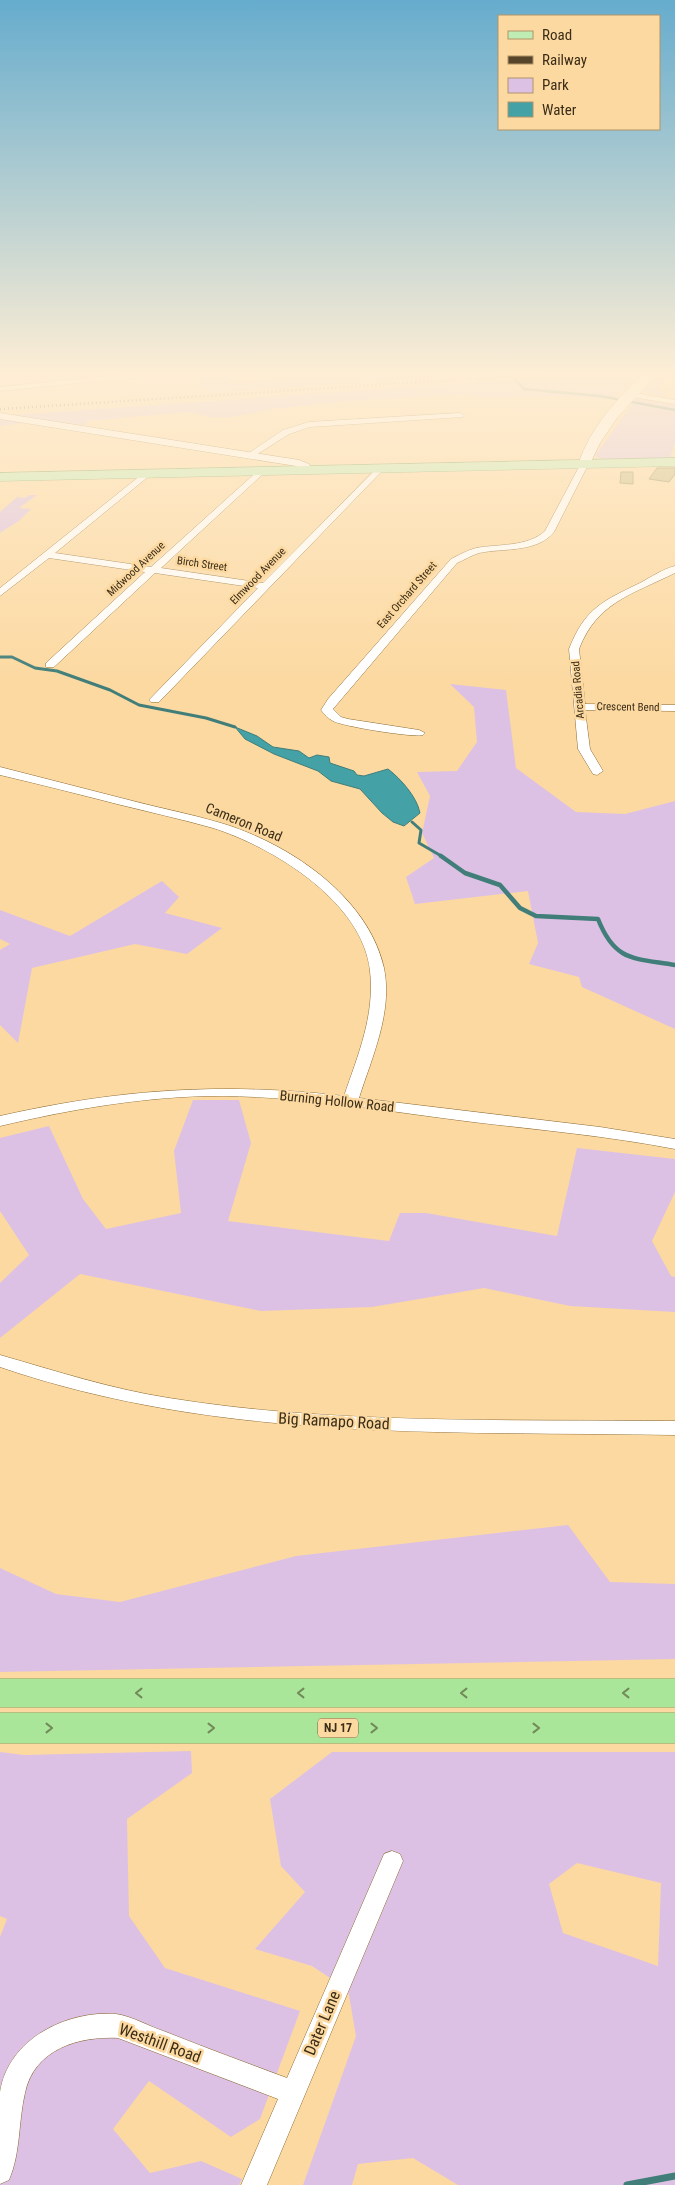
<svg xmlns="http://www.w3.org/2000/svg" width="675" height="2185" viewBox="0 0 675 2185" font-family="'Roboto Condensed',sans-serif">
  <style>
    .built { fill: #f7d090 }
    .green { fill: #ddc1e4; fill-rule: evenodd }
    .water { fill: #44a1a5; stroke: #417e7a }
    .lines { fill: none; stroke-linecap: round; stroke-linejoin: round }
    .stream-far3 { stroke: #417e7a; stroke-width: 2.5 }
    .stream-far2 { stroke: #417e7a; stroke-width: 3 }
    .stream-far1 { stroke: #417e7a; stroke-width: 4.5 }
    .stream { stroke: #417e7a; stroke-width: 7 }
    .building { fill: #c9bd7f; stroke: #998e51 }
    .minor-casing { stroke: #8c6c36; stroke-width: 1 }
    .tertiary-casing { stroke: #8c6c36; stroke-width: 1 }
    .secondary-casing { stroke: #8c6c36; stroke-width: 1 }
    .primary-casing { stroke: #76a15b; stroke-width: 1 }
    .trunk-casing { stroke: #76a15b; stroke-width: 1 }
    .minor { fill: #fff; fill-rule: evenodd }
    .tertiary { fill: #fff; fill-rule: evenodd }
    .secondary { fill: #fff; fill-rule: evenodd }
    .primary { fill: #bfecb3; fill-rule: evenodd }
    .trunk { fill: #aae69a; fill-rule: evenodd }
    .rail { stroke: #56452a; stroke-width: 2.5; stroke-dasharray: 1 3; stroke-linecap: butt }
    .oneway { stroke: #728a58 }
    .labels { text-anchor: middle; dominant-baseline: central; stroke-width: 5; stroke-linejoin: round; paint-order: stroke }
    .far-street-label { font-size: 11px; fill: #3b2d17; stroke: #fcd9a1 }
    .shield { fill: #fcd9a1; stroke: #756140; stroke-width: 1 }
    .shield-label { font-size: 12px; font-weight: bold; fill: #3b2d17 }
    .street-label { font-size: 14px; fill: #3b2d17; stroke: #fcd9a1 }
    .near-street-label { font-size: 16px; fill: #3b2d17; stroke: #fcd9a1 }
  </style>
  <rect width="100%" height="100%" fill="#fcd9a1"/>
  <polygon class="built" points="675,377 675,404 649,400 652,388 662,379"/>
  <g class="green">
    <polygon points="196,374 233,374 229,380 233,384 324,374 486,374 217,392 203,388 201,381 194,377"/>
    <polygon points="595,374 642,374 612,399 553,396 489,397 461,394 347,401 272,409 232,417 210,417 189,412 86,421 87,425 36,421 0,426 0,416"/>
    <polygon points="662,374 675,374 675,377 666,378 656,388 666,396 665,397 642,391"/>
    <polygon points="636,399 675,405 675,441 670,459 605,460 595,456"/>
    <polygon points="29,495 37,495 19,508 31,509 20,520 0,533 0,512 17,497 25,498"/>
    <polygon points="450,684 506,690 516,768 576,812 625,814 675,801 675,1029 582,987 579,977 529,964 538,943 528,891 415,904 406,877 434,858 422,833 430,796 417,772 457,771 477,742 474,707"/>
    <polygon points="162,881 179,897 165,913 222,928 187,954 135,944 32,968 18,1043 0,1025 0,950 10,944 0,939 0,910 70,936"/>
    <polygon points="193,1100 239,1100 251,1143 228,1221 389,1241 400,1213 426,1213 557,1236 577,1148 675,1159 675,1192 652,1241 671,1276 675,1277 675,1312 570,1306 484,1288 372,1307 261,1311 80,1274 0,1338 0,1283 29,1255 0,1211 0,1138 49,1126 83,1199 106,1229 181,1213 174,1151"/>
    <polygon points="568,1525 610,1582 675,1584 675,1659 0,1672 0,1568 56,1594 120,1602 296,1556"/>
    <polygon points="191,1751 192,1773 127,1819 129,1916 165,1968 300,2011 260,2119 231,2137 149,2081 113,2129 150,2173 201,2161 242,2179 239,2185 0,2185 0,1937 7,1919 0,1916 0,1752 24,1755"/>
    <path d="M 332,1752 L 675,1752 L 675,2185 L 458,2185 L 413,2158 L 358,2164 L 352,2185 L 303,2185 L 356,2036 L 348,1990 L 312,1966 L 255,1949 L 305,1892 L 281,1866 L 270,1799 ZM 577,1863 L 661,1883 L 658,1966 L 563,1933 L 549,1884 Z"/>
  </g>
  <path class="water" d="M 235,727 L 257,736 L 273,747 L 299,751 L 309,758 L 317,755 L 329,757 L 330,763 L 354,771 L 357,775 L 364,776 L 388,769 C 401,779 417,797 420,813 L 404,826 L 393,822 L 382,813 L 360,789 L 331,781 L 318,771 L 274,754 L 245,739 Z"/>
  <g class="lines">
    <polyline class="stream-far3" points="515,379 524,389 600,396 675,410"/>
    <g class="stream-far2">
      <polyline points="0,657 12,657 35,668 57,671 110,690 139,705 206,718 235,727"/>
      <polyline points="412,822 421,830 419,843 443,857"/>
    </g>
    <path class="stream-far1" d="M 441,856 L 465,873 L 500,885 L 520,908 L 536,916 L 598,919 C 615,962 634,958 675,965"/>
    <polyline class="stream" points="627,2185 675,2176"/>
  </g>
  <g class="building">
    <polygon points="657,468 675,468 675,474 669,482 649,479"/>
    <polygon points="621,472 633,472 633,484 620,483"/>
  </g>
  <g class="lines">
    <defs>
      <g id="minor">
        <polygon points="129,374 153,374 149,376 0,391 0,387"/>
        <polygon points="629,392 675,400 675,404 626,396 626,392"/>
        <polygon points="460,413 464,415 463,417 310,427 289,434 253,457 246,455 283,430 309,422"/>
        <path d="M 585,460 L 589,463 L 554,532 C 537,553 503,548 479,553 C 472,555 464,560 457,563 L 333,709 L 341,717 L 348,719 L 419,730 L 425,733 L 423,735 C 414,738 341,726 333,721 C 329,719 324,714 321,710 L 328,699 L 451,559 C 459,555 468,550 476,548 C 498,544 528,547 545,531 L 581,463 Z"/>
        <polygon points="379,466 383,469 382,471 159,702 151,702 149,700 258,588 155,573 54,667 46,667 46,663 145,572 49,558 0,596 0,588 146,471 150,474 149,476 55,553 151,567 261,468 265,471 264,473 161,568 263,583"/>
        <path d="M 675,566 L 675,573 C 633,594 597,602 579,649 L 585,704 L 675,705 L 675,711 L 585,710 L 590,749 L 603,771 L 597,775 L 593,774 L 578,749 L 569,649 C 585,608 603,601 640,583 C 651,577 663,569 675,566 Z"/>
        <path d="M 0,767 C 43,778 86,789 129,800 C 159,808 191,814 221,823 C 288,843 368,896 384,968 C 393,1012 372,1057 359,1098 L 600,1127 L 675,1139 L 675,1149 C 608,1136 540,1130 473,1122 C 384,1111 296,1095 206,1096 C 136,1098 68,1110 0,1126 L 0,1116 C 119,1089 223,1082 344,1096 C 358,1055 375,1015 370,971 C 363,902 273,847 213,828 C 181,819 149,812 117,804 C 78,794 39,784 0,775 Z"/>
        <path d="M 0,1355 C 56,1371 111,1389 169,1398 C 335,1425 506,1419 675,1421 L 675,1435 C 447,1431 219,1442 0,1367 Z"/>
        <path d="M 392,1851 L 400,1854 L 403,1861 L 267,2185 L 241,2185 L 278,2099 L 118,2038 C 79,2036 34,2049 25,2093 C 18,2123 21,2152 9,2180 L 0,2184 C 0,2156 0,2119 0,2092 C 8,2039 67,2010 116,2014 C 132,2016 150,2027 166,2032 C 206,2048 247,2063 287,2078 L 381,1861 L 384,1854 Z"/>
      </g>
      <polygon id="tertiary" points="0,413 299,460 309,464 312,470 306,473 296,466 0,419"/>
      <path id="secondary" d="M 645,374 L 657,374 L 617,418 L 600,443 L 589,466 L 581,466 L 579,463 C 589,430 618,396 645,374 Z"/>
      <polygon id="primary" points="675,458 675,466 0,481 0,473"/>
      <g id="trunk">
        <rect x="0" y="1679" width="675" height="28"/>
        <rect x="0" y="1713" width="675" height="30"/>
      </g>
    </defs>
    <use href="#minor" class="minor-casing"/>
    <use href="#tertiary" class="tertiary-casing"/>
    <use href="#secondary" class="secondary-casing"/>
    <use href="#primary" class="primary-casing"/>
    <use href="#trunk" class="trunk-casing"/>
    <use href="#minor" class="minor"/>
    <use href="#tertiary" class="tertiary"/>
    <use href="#secondary" class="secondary"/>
    <use href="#primary" class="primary"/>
    <use href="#trunk" class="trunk"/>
    <polyline class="rail" points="0,409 549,374"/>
  </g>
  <defs><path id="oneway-chevron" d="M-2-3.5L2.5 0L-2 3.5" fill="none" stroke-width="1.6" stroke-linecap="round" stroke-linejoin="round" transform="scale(1.25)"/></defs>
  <g class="oneway">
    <use href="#oneway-chevron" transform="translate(139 1693) rotate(-180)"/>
    <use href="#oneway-chevron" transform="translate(301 1693) rotate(-180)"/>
    <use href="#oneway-chevron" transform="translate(464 1693) rotate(-180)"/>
    <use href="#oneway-chevron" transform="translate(626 1693) rotate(-180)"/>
    <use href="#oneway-chevron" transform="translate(49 1728)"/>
    <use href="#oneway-chevron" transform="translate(211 1728)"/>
    <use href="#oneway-chevron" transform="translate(374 1728)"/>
    <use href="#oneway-chevron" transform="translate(536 1728)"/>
  </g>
  <linearGradient id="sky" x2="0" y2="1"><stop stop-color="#66accd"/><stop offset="0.55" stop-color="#feeed5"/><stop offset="1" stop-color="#feeed5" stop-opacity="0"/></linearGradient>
  <rect width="675" height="680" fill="url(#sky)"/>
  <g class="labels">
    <g class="far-street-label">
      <text transform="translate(202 564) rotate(8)">Birch Street</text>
      <text transform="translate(136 569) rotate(-43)">Midwood Avenue</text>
      <text transform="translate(258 576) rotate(-46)">Elmwood Avenue</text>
      <text transform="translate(407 595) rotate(-49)">East Orchard Street</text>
      <text transform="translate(578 690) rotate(-95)">Arcadia Road</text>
      <text transform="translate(628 707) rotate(1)">Crescent Bend</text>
    </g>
    <rect class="shield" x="318" y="1718.5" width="40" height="19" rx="4"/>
    <g class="shield-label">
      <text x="338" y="1728">NJ 17</text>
    </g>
    <g class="street-label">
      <text transform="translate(244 822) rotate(22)">Cameron Road</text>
      <text transform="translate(337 1101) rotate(6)">Burning Hollow Road</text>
    </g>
    <g class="near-street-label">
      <text transform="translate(334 1421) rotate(3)">Big Ramapo Road</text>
      <text transform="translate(322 2023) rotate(-67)">Dater Lane</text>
      <text transform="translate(160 2043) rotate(20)">Westhill Road</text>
    </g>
  </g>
  <rect x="498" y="15" width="162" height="115" fill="#fcd9a1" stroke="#af946a"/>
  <rect x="508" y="31" width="25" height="8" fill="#bfecb3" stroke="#af946a"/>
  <text x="542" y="40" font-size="15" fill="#3b2d17">Road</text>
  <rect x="508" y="56" width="25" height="8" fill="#56452a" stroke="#af946a"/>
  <text x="542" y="65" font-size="15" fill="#3b2d17">Railway</text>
  <rect x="508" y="78" width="25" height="15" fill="#ddc1e4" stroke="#af946a"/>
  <text x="542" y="90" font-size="15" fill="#3b2d17">Park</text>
  <rect x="508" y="102" width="25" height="15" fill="#44a1a5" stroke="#af946a"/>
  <text x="542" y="115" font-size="15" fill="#3b2d17">Water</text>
</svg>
